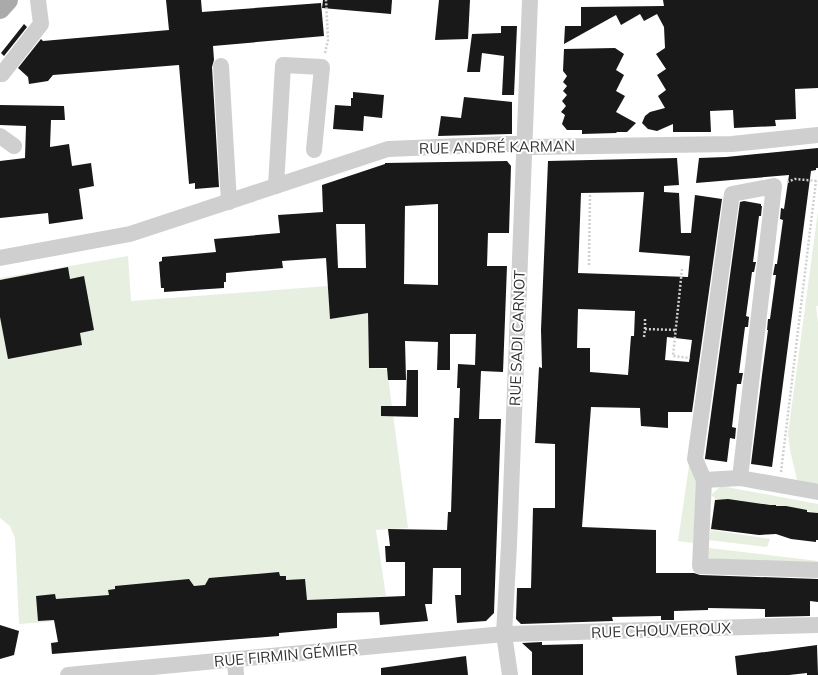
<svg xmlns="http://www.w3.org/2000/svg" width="818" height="675" viewBox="0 0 818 675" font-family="Mulish,sans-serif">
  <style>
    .green { fill: #e6efe0 }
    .building { fill: #191919; fill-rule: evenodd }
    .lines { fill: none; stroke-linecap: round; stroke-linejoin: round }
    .path { stroke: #cfcfcf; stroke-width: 2.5; stroke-dasharray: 2 2; stroke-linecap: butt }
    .minor { stroke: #cfcfcf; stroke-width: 16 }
    .major { stroke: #aaa; stroke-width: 20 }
    .labels { text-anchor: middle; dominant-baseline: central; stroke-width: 4; stroke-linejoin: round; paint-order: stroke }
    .street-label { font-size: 15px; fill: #323232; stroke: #fff }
  </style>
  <rect width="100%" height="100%" fill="#fff"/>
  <g class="green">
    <polygon points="818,211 818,306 816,306 818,322 818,485 797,480 790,450 788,434"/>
    <polygon points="128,256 131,301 328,286 330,319 368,313 369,368 387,369 408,528 376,530 386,596 19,624 15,538 10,526 0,518 0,278"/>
    <polygon points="690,459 698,479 693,543 678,541"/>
    <polygon points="721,486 818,504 818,513 783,506 776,510 776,505 752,504 751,502 751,504 739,500 739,502 727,499 726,501 715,499 715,498 711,495"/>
    <polygon points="711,530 770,539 767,547 709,540"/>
    <polygon points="709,548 818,561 818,564 743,561 707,558"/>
  </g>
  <g class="building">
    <polygon points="166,0 201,0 202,12 321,3 324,36 213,46 214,60 212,67 219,187 195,189 195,183 189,184 179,65 53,75 48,81 29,84 28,77 18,68 41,39 43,41 169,30"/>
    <polygon points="323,0 392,0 391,14 322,8"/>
    <polygon points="439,0 470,0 468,39 435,40"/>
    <polygon points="663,0 818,0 818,88 795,89 796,119 775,120 776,126 734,128 733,110 710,111 711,132 673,132 673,124 657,131 648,129 642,123 645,116 650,112 665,108 658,96 666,90 657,75 666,69 656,54 665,48 664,27 657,14 644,21 640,14 621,25 616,15 564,44 565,26 581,26 581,7 664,6"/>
    <polygon points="24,24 27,27 4,56 1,53"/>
    <polygon points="501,26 517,26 514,95 502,95 504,56 482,53 480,72 467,72 472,34 501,33"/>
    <polygon points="615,48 624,54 616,70 624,75 616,91 625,96 616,112 636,123 627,132 617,132 616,133 582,134 582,130 567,130 562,124 565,115 561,112 566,106 562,101 567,95 563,91 567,86 563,82 567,76 563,71 564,49"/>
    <polygon points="353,92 384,95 382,118 364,116 363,131 333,129 335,105 351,106 351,98 353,98"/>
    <polygon points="464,97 512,102 512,134 438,136 441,116 461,118"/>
    <polygon points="0,105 64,106 65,120 51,120 50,147 69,144 72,166 91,163 94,186 79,189 83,219 49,224 48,213 0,218 0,161 25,158 26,126 0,125"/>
    <polygon points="818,148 818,168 816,168 816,170 811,171 772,467 751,464 762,375 768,330 767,330 768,319 770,319 776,275 773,275 775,264 777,264 783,220 780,219 781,208 784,209 789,175 696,183 699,158 726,157"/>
    <path d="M 677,158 L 679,185 L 664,186 L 664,192 L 679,193 L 681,233 L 691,233 L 695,195 L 722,199 L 692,412 L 668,412 L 668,428 L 641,426 L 640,408 L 591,407 L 582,527 L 656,530 L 656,573 L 694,573 L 700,575 L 818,579 L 818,602 L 810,601 L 810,616 L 765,617 L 765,609 L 708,608 L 708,610 L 674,611 L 674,620 L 661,620 L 661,616 L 612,617 L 613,621 L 521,624 L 516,619 L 517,588 L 531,588 L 533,508 L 555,508 L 555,444 L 535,443 L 539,367 L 542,368 L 541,330 L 548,161 ZM 644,192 L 639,252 L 690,256 L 688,277 L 578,273 L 581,193 ZM 578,309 L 635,311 L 634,336 L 631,336 L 628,375 L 590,372 L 590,348 L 577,348 ZM 667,337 L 692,340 L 689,362 L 665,360 Z"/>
    <path d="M 507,161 L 511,166 L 509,233 L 488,233 L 487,266 L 507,266 L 503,372 L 481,371 L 479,419 L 501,419 L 494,613 L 486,621 L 457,623 L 455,595 L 461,595 L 461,568 L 433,568 L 432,604 L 425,604 L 428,621 L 380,625 L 379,612 L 337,613 L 337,628 L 279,633 L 279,636 L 52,654 L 51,643 L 58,642 L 54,620 L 38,621 L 36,596 L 55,594 L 56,599 L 109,595 L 108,590 L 115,589 L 115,586 L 189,579 L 194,586 L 205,585 L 209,578 L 279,572 L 280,576 L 286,576 L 286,580 L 305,579 L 307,600 L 405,596 L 405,562 L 386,562 L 385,546 L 390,546 L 388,529 L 447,530 L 448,512 L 451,512 L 454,418 L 459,418 L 460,388 L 457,388 L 458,364 L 475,365 L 476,334 L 450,334 L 450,370 L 437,370 L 438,342 L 405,341 L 406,380 L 388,380 L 387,368 L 369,368 L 368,313 L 330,319 L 326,258 L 282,261 L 283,268 L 226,273 L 226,282 L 224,282 L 224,288 L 164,292 L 164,288 L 161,288 L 159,262 L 162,261 L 162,257 L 216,252 L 214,239 L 280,233 L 278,215 L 323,212 L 322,185 L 385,164 L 385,163 ZM 438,204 L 438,285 L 404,284 L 405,206 ZM 336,224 L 365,224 L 366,268 L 338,268 Z"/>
    <polygon points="744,201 761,204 761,206 762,206 761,216 759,216 753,262 756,262 754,272 752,272 746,316 749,317 748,327 745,327 739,373 743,373 741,384 737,384 732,427 736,428 735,439 730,438 727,462 705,459 705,458 740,202"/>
    <polygon points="68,267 70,279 84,276 94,330 80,333 82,345 8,359 0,317 0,280"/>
    <polygon points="407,370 418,370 418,417 381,416 381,406 406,406"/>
    <polygon points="728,499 770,505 776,505 776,506 786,506 807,510 807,512 818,513 818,540 816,540 816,542 791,539 776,534 759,535 711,529 715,500"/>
    <polygon points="0,625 19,631 14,655 0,659"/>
    <polygon points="542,642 542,645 583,644 583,675 532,675 532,652 522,643"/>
    <polygon points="817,645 818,675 807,675 807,673 789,675 737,675 735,656"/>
    <polygon points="466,656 468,675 381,675 381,668"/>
  </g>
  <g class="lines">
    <g class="path">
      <polyline points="325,53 328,40 326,0"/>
      <polyline points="787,182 795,179 818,181"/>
      <polyline points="589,265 590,193"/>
      <polyline points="682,269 673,356 690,358"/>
      <polyline points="645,319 645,329"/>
      <polyline points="644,337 645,329 676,330"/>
      <polyline points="781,472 816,181"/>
    </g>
    <g class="minor">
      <polyline points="221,66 229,202"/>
      <polyline points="0,74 2,74 41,24 38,0"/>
      <polyline points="0,136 14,146"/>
      <polyline points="276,186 283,65 322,67 314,150"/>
      <polyline points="0,258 130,234 388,149 509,144 517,144 530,147 732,144 818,135"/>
      <polyline points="740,478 774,186 732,194 695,459 704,480 740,478 818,492"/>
      <polyline points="704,480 700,566 818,570"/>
      <polyline points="235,659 236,675"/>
      <polyline points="68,675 504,634 818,625"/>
      <polyline points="510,675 504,634 509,545 530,0"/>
    </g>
    <polyline class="major" points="0,9 8,0"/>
  </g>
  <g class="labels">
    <g class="street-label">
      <text transform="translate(497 147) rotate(-1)">RUE ANDRÉ KARMAN</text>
      <text transform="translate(517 338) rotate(-88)">RUE SADI CARNOT</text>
      <text transform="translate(661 630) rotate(-2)">RUE CHOUVEROUX</text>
      <text transform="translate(286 655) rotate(-5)">RUE FIRMIN GÉMIER</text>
    </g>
  </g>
</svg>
